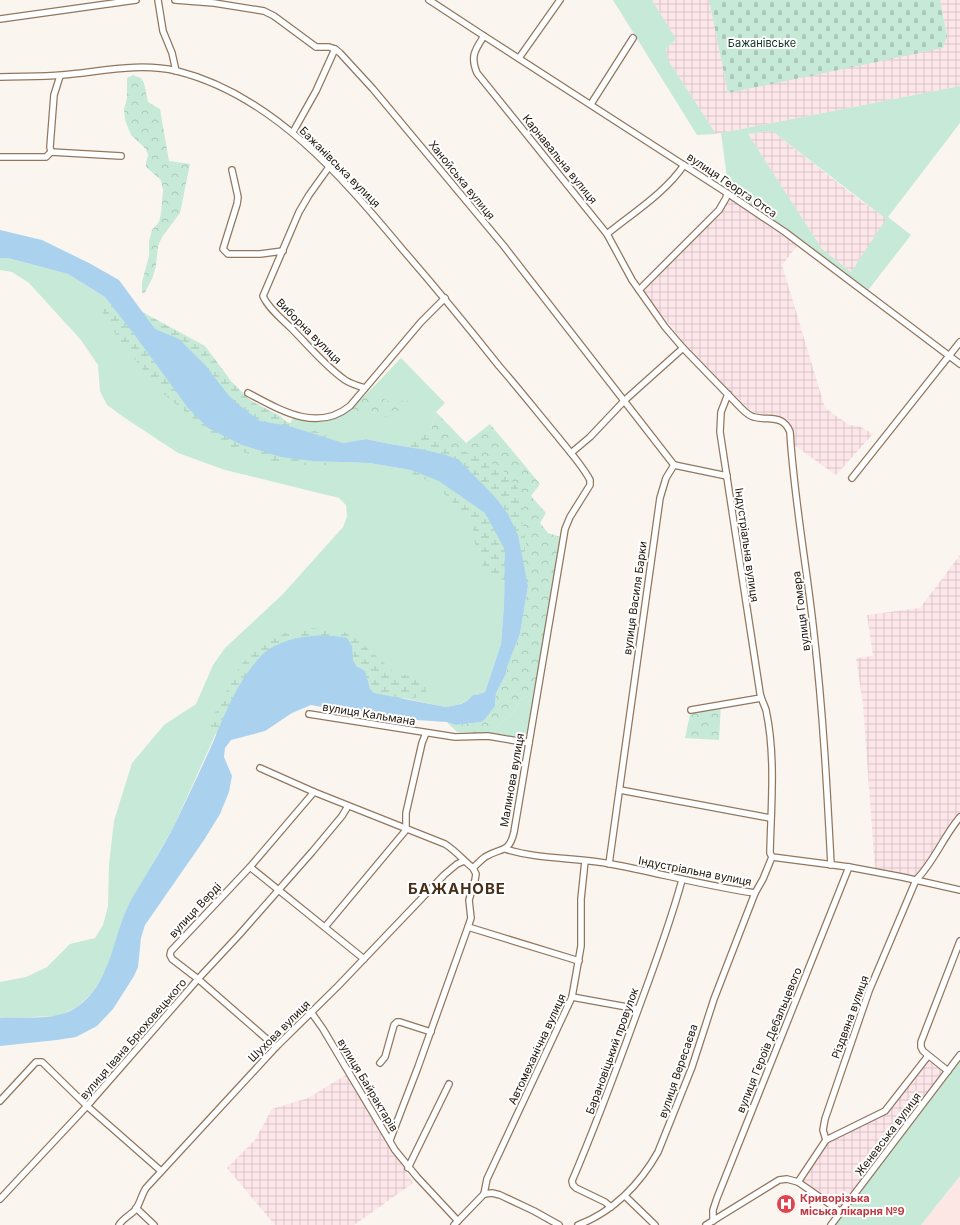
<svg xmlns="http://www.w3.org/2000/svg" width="960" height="1225" viewBox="0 0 960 1225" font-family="Inter,sans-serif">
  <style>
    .industrial { fill: url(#industrial-grid) }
    .education { fill: #fce7e4 }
    .green { fill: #c7e9d7; fill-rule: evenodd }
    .forest { fill: url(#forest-crowns) }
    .wetland { fill: url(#wetland-marsh) }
    .cemetery { fill: url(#cemetery-stones) }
    .water { fill: #aad2ef }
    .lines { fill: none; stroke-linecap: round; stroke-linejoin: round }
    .minor-casing { stroke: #92775f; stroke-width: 8 }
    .minor { stroke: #fff; stroke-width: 5.5 }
    .labels { text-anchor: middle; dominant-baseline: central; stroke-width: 4; stroke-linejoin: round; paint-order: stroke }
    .park-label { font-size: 11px; fill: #0b3222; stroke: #fff }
    .street-label { font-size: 11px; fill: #1f150c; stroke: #fff }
    .health-label { font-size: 11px; font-weight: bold; fill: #be3a42; stroke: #fff; text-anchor: start }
    .district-label { font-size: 15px; font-weight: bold; letter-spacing: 1px; fill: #462f19; stroke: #fff }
  </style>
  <defs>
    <pattern id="industrial-grid" width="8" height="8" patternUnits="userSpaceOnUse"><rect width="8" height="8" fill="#fce6ea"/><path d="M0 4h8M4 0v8" fill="none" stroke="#d8c4c8"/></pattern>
    <pattern id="forest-crowns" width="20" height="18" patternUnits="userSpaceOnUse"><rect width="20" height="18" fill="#c7e9d7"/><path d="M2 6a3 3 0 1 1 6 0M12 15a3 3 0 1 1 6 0" fill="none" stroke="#aac7b7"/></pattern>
    <pattern id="wetland-marsh" width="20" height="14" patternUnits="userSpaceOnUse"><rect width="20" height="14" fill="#c7e9d7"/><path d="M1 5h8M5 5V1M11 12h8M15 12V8" fill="none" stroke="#aac7b7"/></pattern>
    <pattern id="cemetery-stones" width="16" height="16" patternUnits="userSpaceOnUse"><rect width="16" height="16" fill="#c7e9d7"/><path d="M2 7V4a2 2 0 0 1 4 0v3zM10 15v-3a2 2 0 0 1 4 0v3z" fill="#aac7b7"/></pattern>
  </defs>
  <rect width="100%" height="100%" fill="#fbf5f0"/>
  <g class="industrial">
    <polygon points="652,0 709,0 728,93 947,36 940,0 960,0 960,86 716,134 668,60 666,49 676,39"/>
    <polygon points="772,131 861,201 887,219 851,272 822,249 748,134"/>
    <polygon points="731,199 797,246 782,265 825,408 849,425 859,426 873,434 836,475 794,445 794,435 788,420 784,418 758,414 745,407 686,345 642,291"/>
    <polygon points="960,555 960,818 916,880 875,870 863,705 856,658 873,656 867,615 920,608"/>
    <polygon points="928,1056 948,1071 841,1212 799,1182 826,1140 885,1111"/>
    <polygon points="346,1075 413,1183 354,1225 275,1225 227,1168 255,1140 272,1109 308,1098"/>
  </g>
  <polygon class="education" points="960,1176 960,1225 921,1225 935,1208"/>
  <g class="green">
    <polygon points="613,0 652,0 676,39 666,49 668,60 716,134 697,135"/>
    <path d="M 960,86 L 960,123 L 888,217 L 911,235 L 866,293 L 727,193 L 728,185 L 721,133 ZM 772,131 L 886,219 L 851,272 L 822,249 L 748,134 Z"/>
    <polygon points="0,258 8,258 68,274 105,297 134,334 313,461 369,463 411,470 439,481 505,550 504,605 501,644 485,692 481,694 473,695 467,701 460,704 446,707 394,696 226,711 173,828 128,906 105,973 92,993 77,1007 59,1016 0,1018 0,982 26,977 47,967 70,944 95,938 103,925 108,906 109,864 114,821 132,763 164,725 196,704 213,665 225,648 283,594 343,527 347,517 346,505 339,498 225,470 178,453 122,416 107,405 100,391 98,365 81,340 29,283 12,272 0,270"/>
    <path d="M 401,358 L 445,403 L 436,412 L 425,450 L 385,443 L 366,439 L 343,443 L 289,426 L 294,416 C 302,418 320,423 327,421 C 351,415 383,376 401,358 Z"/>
    <polygon points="535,692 526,735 524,738 521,739 489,734 515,711 520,700"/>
    <polygon points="960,1055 960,1176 921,1225 831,1225"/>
  </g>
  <g class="forest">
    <polygon points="133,75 141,78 144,83 148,102 160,109 169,161 190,164 180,213 162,237 158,246 156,266 152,279 144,294 142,292 142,282 149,256 149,241 152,230 159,222 161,214 163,190 161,180 146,167 146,163 148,155 146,149 131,135 125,120 124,109 127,98 127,78"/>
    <path d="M 366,395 L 379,397 L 390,402 L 407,400 L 410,405 L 399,416 L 391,419 C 380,415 371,412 360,416 L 353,412 L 353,408 Z"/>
    <polygon points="436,412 466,443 490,424 540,484 531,496 546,513 540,523 548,533 564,538 535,692 520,700 515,711 489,734 457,732 446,721 456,725 481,722 495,706 496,693 506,674 506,670 520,634 528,586 523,563 425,450"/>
    <polygon points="721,704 719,740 685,738 691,710"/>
  </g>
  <g class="wetland">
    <polygon points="124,302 205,346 231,381 250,400 280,416 287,422 339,439 343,452 335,465 297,465 263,459 227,446 160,391 118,338 102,311 105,304"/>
    <path d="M 417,433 L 436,436 L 462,451 L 480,457 L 501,468 L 518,488 L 524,504 L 522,522 L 526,542 L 521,576 L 515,584 L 498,578 L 484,568 L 476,550 L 473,529 L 461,511 L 434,483 L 410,473 L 400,462 C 402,450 408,441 417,433 Z"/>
    <polygon points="312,628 350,633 393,671 414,678 425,686 426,692 421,697 395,699 348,686 213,735 209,728 211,720 240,666 258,647 291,630"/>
  </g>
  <polygon class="cemetery" points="709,0 940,0 947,36 943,48 728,93"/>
  <path class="water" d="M 0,230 L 42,240 L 89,263 L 119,280 L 155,329 L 179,339 L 206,366 L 229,396 L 244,409 L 260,421 L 289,426 L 343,443 L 366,439 L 385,443 L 425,450 L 446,455 L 459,460 L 496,498 L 508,514 L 518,535 L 528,586 L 520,634 L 506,670 L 506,674 L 496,693 L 495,706 L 485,719 L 481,722 L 456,725 L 447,722 L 416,720 L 360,711 L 338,710 L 311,705 L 292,713 L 265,731 L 231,740 L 225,748 L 224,757 L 232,776 L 229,792 L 220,814 L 204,840 L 145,925 L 141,938 L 138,967 L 134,976 L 113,1009 L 97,1026 L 76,1037 L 57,1040 L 0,1046 L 0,1018 C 25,1016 55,1022 77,1007 C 110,984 112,941 128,906 C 131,899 136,892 140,885 C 151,866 163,847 173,828 C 187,799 201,769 214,740 C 226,711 239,679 261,656 C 280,636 322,632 347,638 L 352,646 L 353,660 L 356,666 L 365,671 L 370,689 L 374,693 L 446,707 L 461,704 L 467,701 L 473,695 L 480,694 L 485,692 L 501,644 L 504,605 L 505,550 L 485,513 L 439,481 L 411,470 L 369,463 L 313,461 L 281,457 L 242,445 L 208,428 L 188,408 L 134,334 L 105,297 L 68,274 L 8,258 L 0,258 Z"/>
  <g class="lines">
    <defs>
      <g id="minor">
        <polyline points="158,0 163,31 172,53 176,71"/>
        <polyline points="175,0 214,3 264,11 274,16 316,47 329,47 335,49 340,53 373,89 503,245 674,465"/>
        <path d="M 429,0 L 484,36 C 475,50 470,56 477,73 L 607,234 L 632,280 L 665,327 L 683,348 L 741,408 C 745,412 749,416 754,417 C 769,421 783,414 790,432 C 794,500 807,567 814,634 C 823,711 827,788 831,865"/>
        <polyline points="0,19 136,0"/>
        <polyline points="484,36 727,193 785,232 960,364"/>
        <polyline points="519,58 560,0"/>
        <path d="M 0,77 C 20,76 41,77 62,75 C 99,72 139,62 177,71 C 273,95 342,177 403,250 C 436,288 468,327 499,366 C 519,389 538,413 558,437 C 569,451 582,465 590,480 L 590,485 L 570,517 L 565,529 L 514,832 C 509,854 501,847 485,857 C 481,860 477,864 473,868 C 463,860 456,851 445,844 L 314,792 L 260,768"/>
        <polyline points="591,104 633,38"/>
        <polyline points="293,132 316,91 335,49"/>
        <polyline points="51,152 50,147 54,95 60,76"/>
        <polyline points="0,157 46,157 51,152 121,156"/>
        <path d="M 329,167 L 309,195 L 299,212 L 263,296 C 268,308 282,319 291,328 C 309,346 325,366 345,380 C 351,384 358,386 365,388"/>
        <polyline points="232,170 238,197 237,204 223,249 228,254 260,254 283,251"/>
        <path d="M 607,234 C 633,213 666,192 684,165"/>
        <polyline points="639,290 719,210 726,198 727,193"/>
        <path d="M 248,393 C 280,410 317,433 350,406 L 421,322 L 445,298"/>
        <polyline points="571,453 590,437 625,400 683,348"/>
        <polyline points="852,478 960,342"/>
        <polyline points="691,710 761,698"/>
        <polyline points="309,714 455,737 488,736 529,743"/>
        <polyline points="620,790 770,818"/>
        <path d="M 505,849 C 540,860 576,857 611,864 C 659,873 706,886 755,893 L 763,879 L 772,857 L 770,853 C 771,806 776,757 766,710 C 764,704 761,699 760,693 L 720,432 L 721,412 L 728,394"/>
        <polyline points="772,857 849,867 902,877 960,890"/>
        <polyline points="609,864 660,498 666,478 674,465 727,476"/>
        <polyline points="250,867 364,959"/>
        <polyline points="473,868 476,874 475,880 469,900 471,918 468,927 579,961"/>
        <polyline points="325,927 406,830 406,813 422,743 426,733"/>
        <polyline points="572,997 638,1009"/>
        <polyline points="311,1012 323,1029 395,1150 417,1177 458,1221"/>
        <polyline points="276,1047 198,979 172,959 170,955 171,951 250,867 314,792"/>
        <polyline points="380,1063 385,1057 394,1025 397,1022 400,1022 431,1032"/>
        <polyline points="948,1071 923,1051 921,1047 921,1042 960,941"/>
        <polyline points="0,1101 36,1062 42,1062 87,1106 161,1171"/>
        <polyline points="390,1140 418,1067 468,927"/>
        <polyline points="826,1140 885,1111 928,1056"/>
        <polyline points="408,1168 449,1084"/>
        <polyline points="484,1194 492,1193 500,1195 534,1211 559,1225"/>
        <polyline points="625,1196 655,1225"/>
        <polyline points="0,1199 87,1106 198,979 239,935 312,852 342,816 348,806"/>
        <path d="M 611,1207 L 605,1202 L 576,1188 L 573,1185 L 572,1181 C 596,1125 617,1068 638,1010 C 654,967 670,924 682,880"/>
        <polyline points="136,1208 154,1225"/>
        <path d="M 841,1212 L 798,1182 L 826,1140 L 823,1130 L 825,1119 L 869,991 L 916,880 C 934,862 943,837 960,817"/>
        <polyline points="713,1221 713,1210 717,1198 849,867"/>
        <path d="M 119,1225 C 123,1218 131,1215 136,1209 C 139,1205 142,1194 146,1188 L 276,1047 L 338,986 L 444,875 L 457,864 L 464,861"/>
        <polyline points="454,1225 484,1194 487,1179 572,997 581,946 581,899 585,861"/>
        <path d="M 578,1225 C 613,1212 640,1184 658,1152 L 692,1067 L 714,999 L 755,893"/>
        <polyline points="706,1225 779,1180 787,1179 798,1182"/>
        <polyline points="831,1225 960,1055"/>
      </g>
    </defs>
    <use href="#minor" class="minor-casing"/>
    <use href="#minor" class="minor"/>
  </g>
  <defs>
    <symbol id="hospital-disc" viewBox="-11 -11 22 22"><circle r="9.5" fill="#e0444e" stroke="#fff"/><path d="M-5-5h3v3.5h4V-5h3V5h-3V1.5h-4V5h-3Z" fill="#fff"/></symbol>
  </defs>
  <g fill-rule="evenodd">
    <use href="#hospital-disc" x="775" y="1193" width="22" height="22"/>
  </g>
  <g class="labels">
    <g class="park-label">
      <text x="762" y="43">Бажанівське</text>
    </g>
    <g class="street-label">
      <text transform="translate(560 159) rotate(51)">Карнавальна вулиця</text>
      <text transform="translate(340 167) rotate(45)">Бажанівська вулиця</text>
      <text transform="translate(462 180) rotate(51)">Ханойська вулиця</text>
      <text transform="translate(732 185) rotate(34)">вулиця Георга Отса</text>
      <text transform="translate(309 331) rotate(45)">Виборна вулиця</text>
      <text transform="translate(747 545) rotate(82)">Індустріальна вулиця</text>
      <text transform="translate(635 598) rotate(-82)">вулиця Василя Барки</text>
      <text transform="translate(801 611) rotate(-97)">вулиця Гомера</text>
      <text transform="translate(369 714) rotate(9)">вулиця Кальмана</text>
      <text transform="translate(512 780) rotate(-80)">Малинова вулиця</text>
      <text transform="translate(695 871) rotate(11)">Індустріальна вулиця</text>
      <text transform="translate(195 910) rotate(-47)">вулиця Верді</text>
      <text transform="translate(850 1017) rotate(-70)">Різдвяна вулиця</text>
      <text transform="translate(279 1031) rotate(-45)">Шухова вулиця</text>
      <text transform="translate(133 1039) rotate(-49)">вулиця Івана Брюховецького</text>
      <text transform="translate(769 1040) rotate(-68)">вулиця Героїв Дебальцевого</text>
      <text transform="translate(537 1049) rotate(-65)">Автомеханічна вулиця</text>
      <text transform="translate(612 1051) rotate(-70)">Барановіцький провулок</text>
      <text transform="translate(678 1071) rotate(-71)">вулиця Вересаєва</text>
      <text transform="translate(368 1085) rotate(59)">вулиця Байрактарів</text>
      <text transform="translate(888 1134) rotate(-53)">Женевська вулиця</text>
    </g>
    <g class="health-label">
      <text x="800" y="1198">Криворізька<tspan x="800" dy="13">міська лікарня №9</tspan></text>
    </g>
    <g class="district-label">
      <text x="457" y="888">БАЖАНОВЕ</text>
    </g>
  </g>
</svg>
